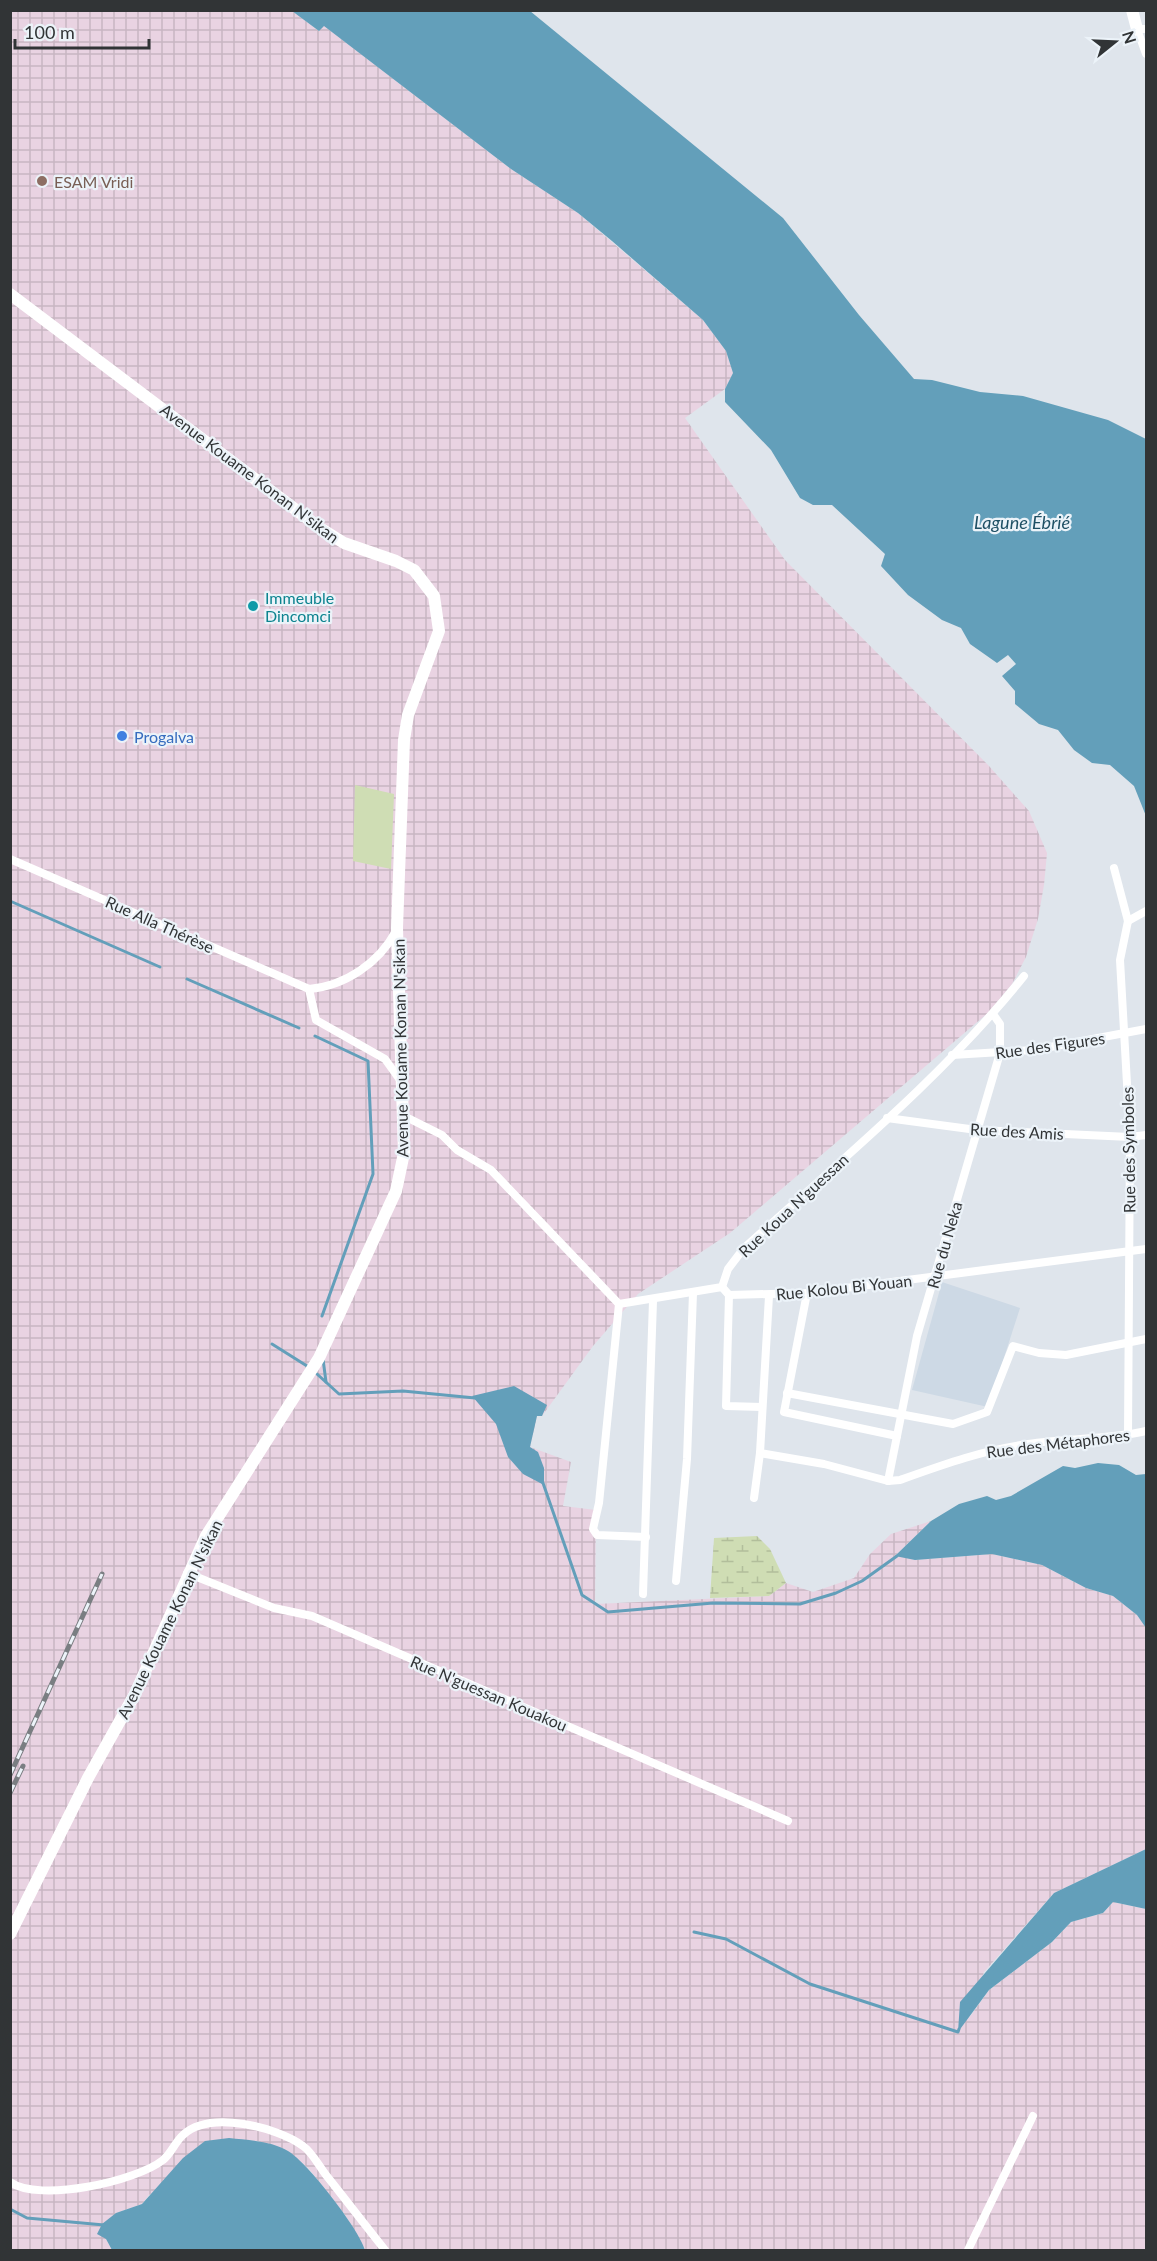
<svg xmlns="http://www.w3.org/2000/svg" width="1157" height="2261" viewBox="0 0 1157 2261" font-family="Lato,sans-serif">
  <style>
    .built { fill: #cdd9e5 }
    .industrial { fill: url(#industrial-grid) }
    .grass { fill: #cfddb4 }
    .wetland { fill: url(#wetland-marsh) }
    .water { fill: #639fba }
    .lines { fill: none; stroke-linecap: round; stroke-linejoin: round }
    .stream { stroke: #639fba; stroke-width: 3 }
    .street { stroke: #fff; stroke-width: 8 }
    .secondary { stroke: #fff; stroke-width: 12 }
    .rail-casing { stroke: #7a7e82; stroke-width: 5 }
    .rail { stroke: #ecf3f9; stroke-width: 3; stroke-dasharray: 9; stroke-linecap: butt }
    .education-dot { fill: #8d6e63; stroke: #ecf3f9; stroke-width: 2 }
    .culture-dot { fill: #0f9aa8; stroke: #ecf3f9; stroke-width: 2 }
    .shop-dot { fill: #3f7fe0; stroke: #ecf3f9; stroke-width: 2 }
    .labels { text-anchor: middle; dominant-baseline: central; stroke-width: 4.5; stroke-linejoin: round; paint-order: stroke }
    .education-label { font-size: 16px; fill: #785e54; stroke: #ecf3f9; text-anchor: start }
    .street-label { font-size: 16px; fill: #313436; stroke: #ecf3f9 }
    .culture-label { font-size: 16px; fill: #0d838f; stroke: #ecf3f9; text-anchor: start }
    .shop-label { font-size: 16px; fill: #366cbe; stroke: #ecf3f9; text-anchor: start }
    .water-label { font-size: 18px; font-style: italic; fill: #1f5065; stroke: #ecf3f9 }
  </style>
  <defs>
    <pattern id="industrial-grid" width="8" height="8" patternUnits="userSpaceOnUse" patternTransform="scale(1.5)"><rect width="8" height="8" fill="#e9d3e2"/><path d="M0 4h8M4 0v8" fill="none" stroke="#c8b6c2"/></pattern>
    <pattern id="wetland-marsh" width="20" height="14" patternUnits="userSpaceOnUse" patternTransform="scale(1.5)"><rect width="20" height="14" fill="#cfddb4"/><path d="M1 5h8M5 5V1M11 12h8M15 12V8" fill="none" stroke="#b2be9b"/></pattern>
  </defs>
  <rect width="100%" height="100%" fill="#dfe5ec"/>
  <polygon class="built" points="942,1282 1020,1308 988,1407 912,1390"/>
  <polygon class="industrial" points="11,11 292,11 319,31 323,25 511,169 578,213 703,320 726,351 733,373 725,389 685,418 785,560 989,766 1029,811 1047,853 1044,885 1038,919 1026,957 1012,984 989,1012 730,1233 638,1294 593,1346 542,1416 537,1416 530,1447 571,1462 563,1506 596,1510 595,1604 769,1596 786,1583 813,1592 854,1578 870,1554 891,1534 931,1521 896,1555 915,1560 992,1554 1042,1565 1086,1588 1113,1596 1137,1615 1146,1628 1146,1849 1054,1893 984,1972 969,2018 989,1990 1052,1942 1071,1922 1103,1913 1113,1902 1146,1909 1146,2250 365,2250 345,2215 309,2169 288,2151 257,2141 149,2195 142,2204 116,2213 106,2239 112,2250 11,2250"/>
  <polygon class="grass" points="355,785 394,794 391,869 353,861"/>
  <polygon class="wetland" points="757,1536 770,1549 786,1583 769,1596 710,1598 714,1538"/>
  <g class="water">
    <polygon points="292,11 530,11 783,218 859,315 914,379 932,380 980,392 1023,396 1108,420 1146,439 1146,816 1134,786 1110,765 1092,763 1074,750 1058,730 1039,724 1015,704 1015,691 1002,676 1016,664 1008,655 997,663 970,644 961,628 942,620 908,595 881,566 885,554 832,505 813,505 800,498 771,450 725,402 725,389 733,373 726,351 703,320 612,241 578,213 511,169 324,26 319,31"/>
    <polygon points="514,1386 547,1405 542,1416 537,1416 530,1447 538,1452 544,1468 544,1485 523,1474 508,1457 496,1424 472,1396"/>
    <polygon points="1098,1463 1119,1465 1136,1475 1146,1474 1146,1628 1137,1615 1113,1596 1086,1588 1042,1565 992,1554 915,1560 895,1556 931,1521 959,1504 987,1496 996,1500 1011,1496 1063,1466 1075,1468"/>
    <polygon points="1146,1849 1146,1909 1113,1902 1103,1913 1071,1922 1052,1942 989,1990 958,2032 960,2002 1054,1893"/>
    <path d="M 229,2138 C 248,2140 272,2141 288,2151 C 308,2163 359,2229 365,2250 L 112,2250 L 106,2239 L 97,2234 L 102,2224 L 116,2213 L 142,2204 L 183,2158 L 205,2141 Z"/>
  </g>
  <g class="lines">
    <g class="stream">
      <polyline points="10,901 160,967"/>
      <polyline points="187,979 299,1028"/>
      <polyline points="315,1036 368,1061 373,1174 322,1316"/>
      <polyline points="272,1344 307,1366"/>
      <polyline points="323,1359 326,1382"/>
      <polyline points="317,1374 339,1394 403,1391 475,1398"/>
      <polyline points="543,1483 582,1595 608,1612 713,1603 800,1604 836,1593 862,1581 897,1556"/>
      <polyline points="694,1932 726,1939 810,1984 958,2032 959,2029"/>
      <polyline points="10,2209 27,2218 104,2225"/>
    </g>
    <g class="street">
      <polyline points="1146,29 1137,29 1146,54"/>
      <path d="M 10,859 L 309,989 C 345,986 379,963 396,931"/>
      <polyline points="1114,868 1128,921 1120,960 1130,1137 1128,1435"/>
      <polyline points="1128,921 1146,911"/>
      <polyline points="309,989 316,1020 385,1059 400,1080"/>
      <polyline points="952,1055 1034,1050 1146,1029"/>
      <path d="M 402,1115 L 442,1135 L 457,1150 L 491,1170 L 619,1304 L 722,1287 L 728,1269 L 744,1248 C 840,1161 943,1077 1024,976"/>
      <polyline points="887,1118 977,1130 1130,1137 1146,1135"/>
      <polyline points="722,1287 729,1295 807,1293 1146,1249"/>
      <polyline points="807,1293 784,1412 897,1436"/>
      <polyline points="729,1295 726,1406 762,1407"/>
      <polyline points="619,1304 599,1503 593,1529 597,1535 646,1537"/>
      <polyline points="787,1393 953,1424 987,1412 1013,1346 1039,1353 1066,1355 1146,1339"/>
      <path d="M 760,1453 L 824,1464 L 888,1481 L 900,1480 C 942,1465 983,1450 1028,1444 C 1067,1438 1108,1440 1146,1431"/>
      <polyline points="888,1481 917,1336 1000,1053 1000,1024 993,1014"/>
      <polyline points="754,1498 760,1453 769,1296"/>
      <polyline points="187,1573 274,1608 312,1616 788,1821"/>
      <polyline points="676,1581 687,1459 693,1293"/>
      <polyline points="643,1594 653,1301"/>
      <path d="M 10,2182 C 39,2203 137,2181 163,2160 C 171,2154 175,2142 183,2135 C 210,2110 277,2127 303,2146 C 312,2152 319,2166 326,2175 C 346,2200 365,2225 385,2250"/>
      <polyline points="968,2250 1033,2116"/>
    </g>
    <g class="secondary">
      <polyline points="1132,10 1137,29"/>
      <polyline points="10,294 320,528 344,543 396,561 414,570 434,596 439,631 408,715 404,740 397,928 404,1153 396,1191 319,1358 206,1536 135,1694 88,1778 10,1934"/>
    </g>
    <defs>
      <g id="rail">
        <polyline points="10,1775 102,1574"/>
        <polyline points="10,1793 23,1766"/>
      </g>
    </defs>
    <use href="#rail" class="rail-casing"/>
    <use href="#rail" class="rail"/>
  </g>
  <circle class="education-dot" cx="42" cy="181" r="6"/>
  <circle class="culture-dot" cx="253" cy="606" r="6"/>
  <circle class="shop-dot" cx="122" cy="736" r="6"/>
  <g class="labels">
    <g class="education-label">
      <text x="54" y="181">ESAM Vridi</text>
    </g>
    <g class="street-label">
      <text transform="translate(250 473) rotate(37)">Avenue Kouame Konan N'sikan</text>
      <text transform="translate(160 924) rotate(24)">Rue Alla Thérèse</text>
      <text transform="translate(1050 1045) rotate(-8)">Rue des Figures</text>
      <text transform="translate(400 1048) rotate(-91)">Avenue Kouame Konan N'sikan</text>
      <text transform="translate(1017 1131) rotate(3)">Rue des Amis</text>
      <text transform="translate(1128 1150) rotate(-91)">Rue des Symboles</text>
      <text transform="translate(793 1205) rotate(-43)">Rue Koua N'guessan</text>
      <text transform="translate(944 1245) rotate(-74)">Rue du Neka</text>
      <text transform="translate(844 1287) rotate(-6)">Rue Kolou Bi Youan</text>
      <text transform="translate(1058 1443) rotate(-7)">Rue des Métaphores</text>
      <text transform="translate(169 1619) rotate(-64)">Avenue Kouame Konan N'sikan</text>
      <text transform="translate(489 1693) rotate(23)">Rue N'guessan Kouakou</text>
    </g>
    <g class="culture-label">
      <text x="265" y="597">Immeuble<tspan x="265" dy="18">Dincomci</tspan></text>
    </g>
    <g class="shop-label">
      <text x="134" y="736">Progalva</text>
    </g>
    <g class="water-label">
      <text x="1022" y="522">Lagune Ébrié</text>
    </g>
  </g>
  <rect width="1157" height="2261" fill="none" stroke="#313436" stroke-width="24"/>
  <g transform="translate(1115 42) rotate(72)" stroke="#ecf3f9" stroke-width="4.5" paint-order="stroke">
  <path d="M0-4.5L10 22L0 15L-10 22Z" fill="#313436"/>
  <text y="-9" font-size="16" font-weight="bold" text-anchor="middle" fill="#313436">N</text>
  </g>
  <path d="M15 39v9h134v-9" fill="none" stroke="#313436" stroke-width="3"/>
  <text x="24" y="39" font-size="18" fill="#313436" stroke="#ecf3f9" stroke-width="4.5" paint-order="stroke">100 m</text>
</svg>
